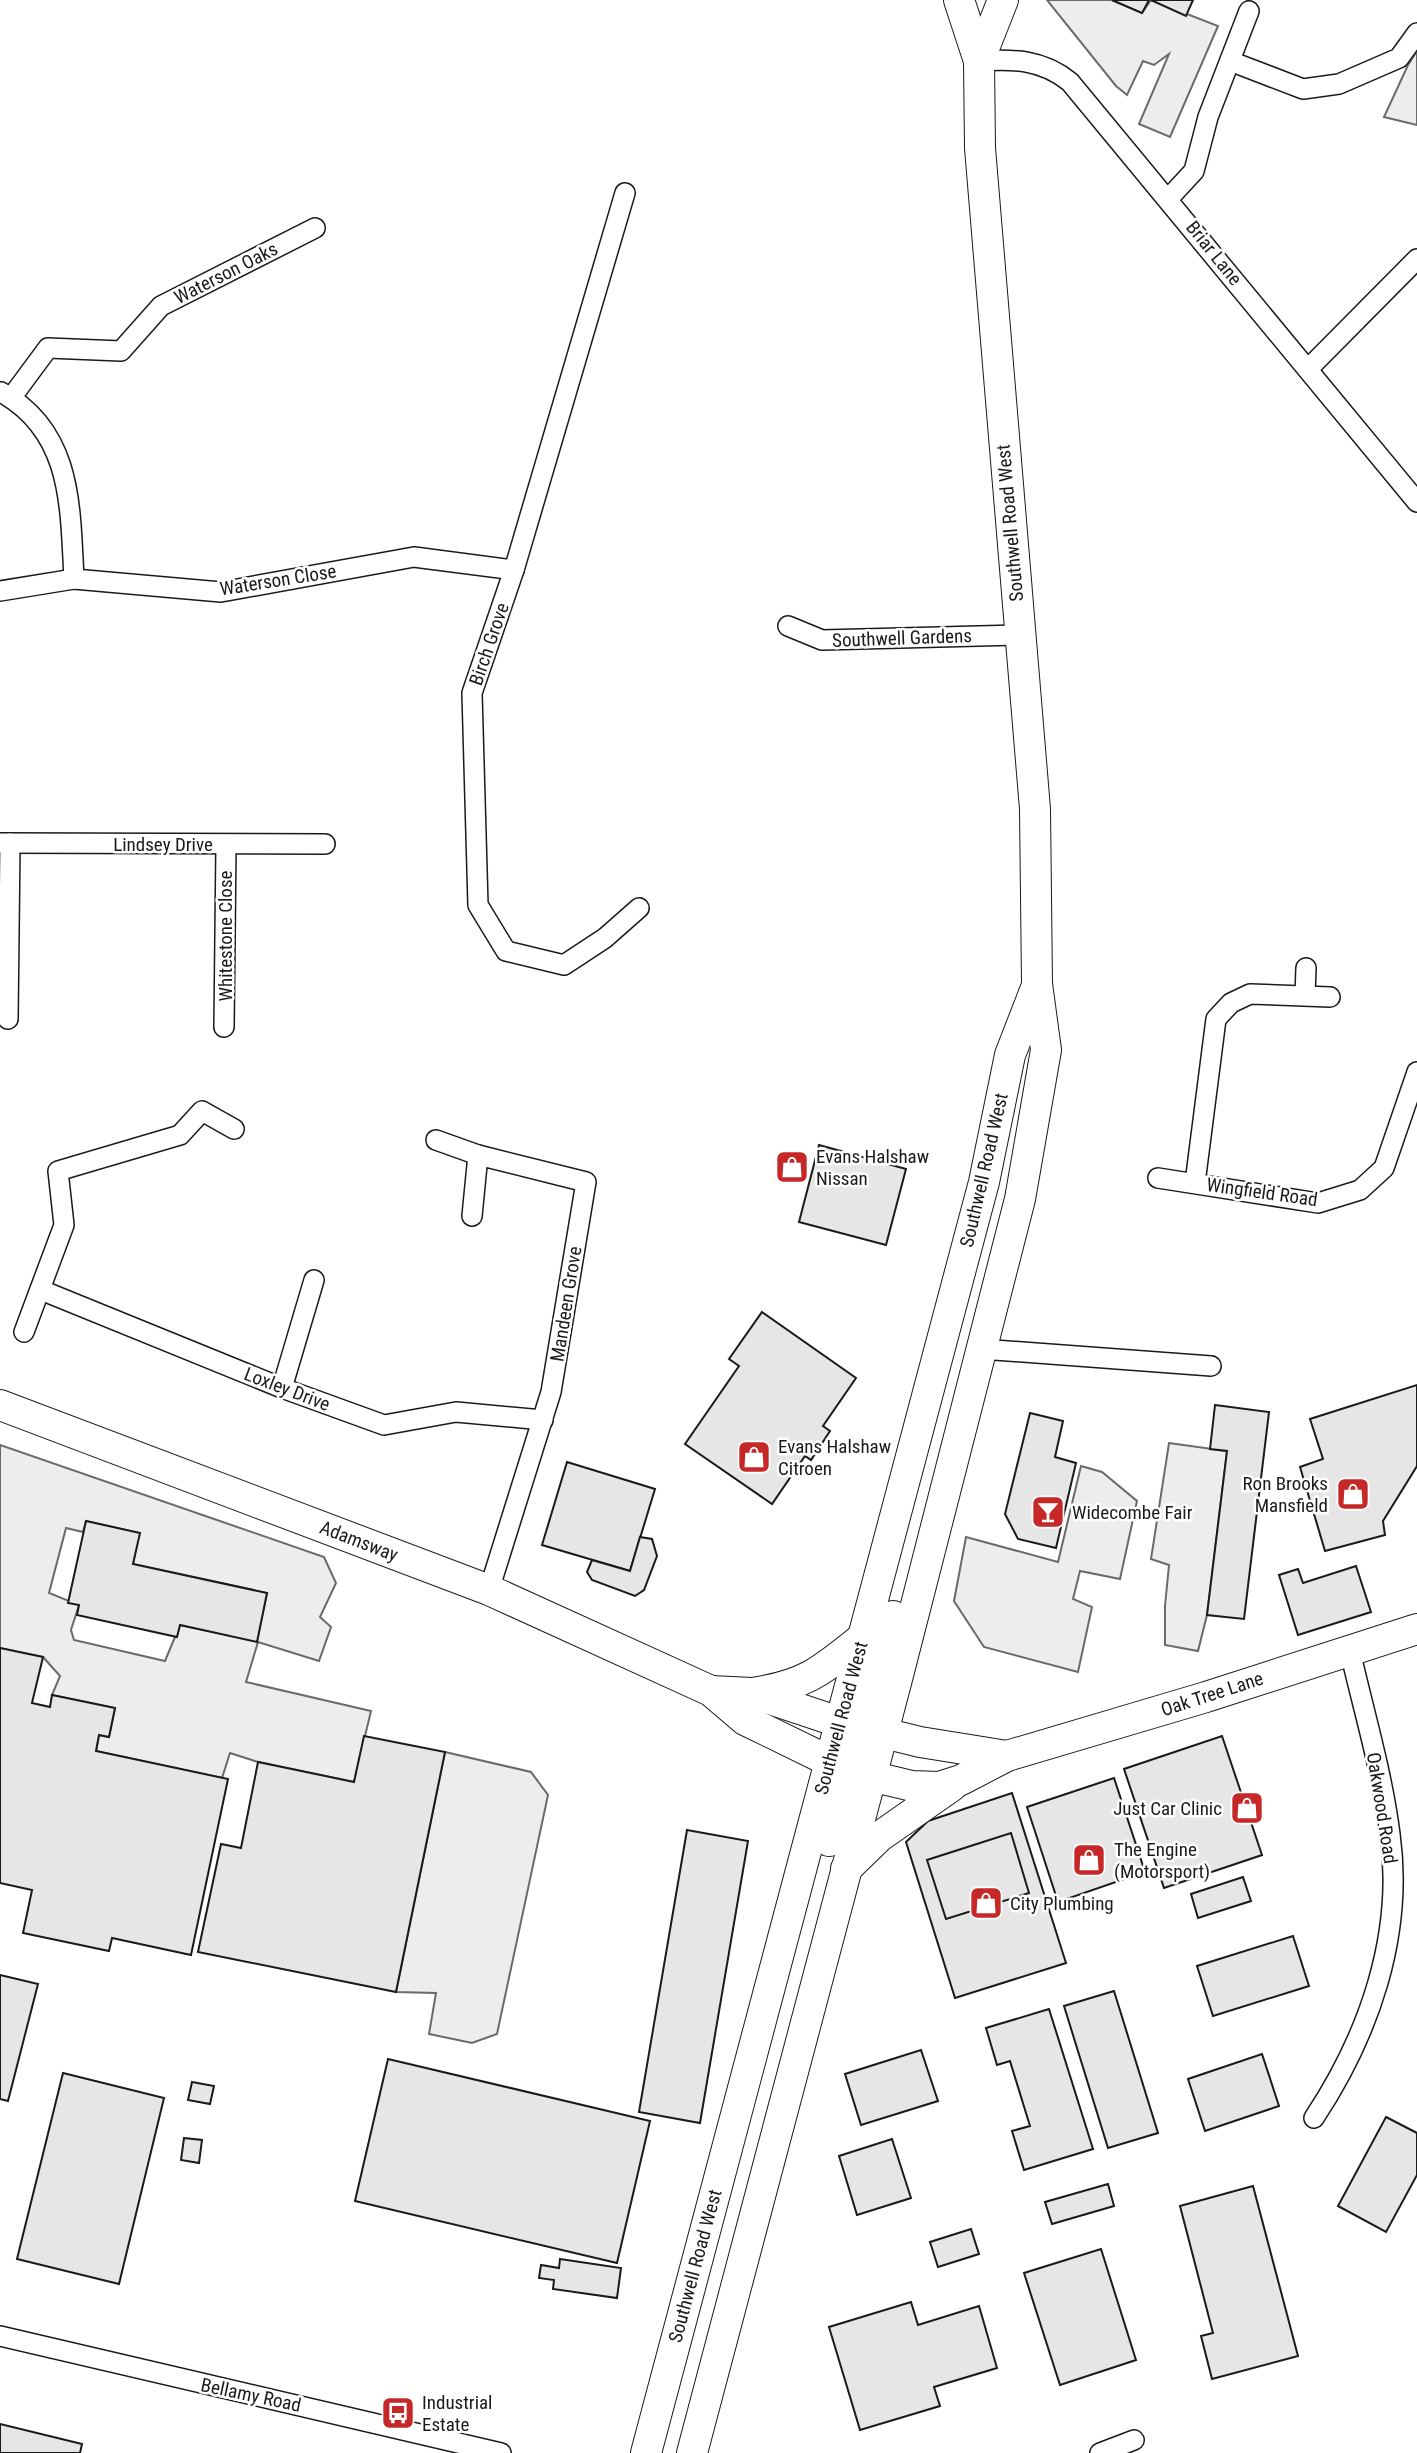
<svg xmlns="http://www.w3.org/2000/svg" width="1417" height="2453" viewBox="0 0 1417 2453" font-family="'Roboto Condensed',sans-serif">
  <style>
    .built { fill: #ededed; stroke: #6a6a6a; stroke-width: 2; fill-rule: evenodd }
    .building { fill: #e6e6e6; stroke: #1a1a1a; stroke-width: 2 }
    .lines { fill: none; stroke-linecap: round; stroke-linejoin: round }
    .street-casing { stroke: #1a1a1a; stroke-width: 22 }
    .primary-casing { stroke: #1a1a1a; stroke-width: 32 }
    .street { stroke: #fff; stroke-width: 19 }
    .primary { stroke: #fff; stroke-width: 30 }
    .labels { text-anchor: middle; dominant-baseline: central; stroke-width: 5; stroke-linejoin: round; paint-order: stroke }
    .street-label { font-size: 19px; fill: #1a1a1a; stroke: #fff }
    .poi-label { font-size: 19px; fill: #1a1a1a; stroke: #fff; text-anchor: start }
  </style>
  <rect width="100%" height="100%" fill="#fff"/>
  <g class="built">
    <polygon points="1047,0 1112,0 1142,13 1151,0 1218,26 1170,137 1139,124 1169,54 1154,65 1143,61 1127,95 1116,86"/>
    <polygon points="1417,51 1417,125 1384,117 1408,65"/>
    <polygon points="1169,1443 1227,1451 1207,1615 1198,1651 1165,1645 1165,1606 1169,1565 1151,1559"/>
    <path d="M 0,1445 L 324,1557 L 336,1583 L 320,1617 L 331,1627 L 319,1661 L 258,1642 L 246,1682 L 371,1711 L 354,1782 L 258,1762 L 230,1753 L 222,1778 L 96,1751 L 99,1735 L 109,1737 L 115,1708 L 52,1695 L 60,1676 L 43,1657 L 0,1648 ZM 86,1521 L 139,1533 L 133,1564 L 267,1593 L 257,1641 L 180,1625 L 165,1661 L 74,1640 L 71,1630 L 79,1605 L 49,1593 L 66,1528 L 83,1532 Z"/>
    <polygon points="1081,1466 1102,1472 1137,1501 1120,1579 1080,1571 1073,1599 1092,1607 1078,1672 984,1647 954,1601 966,1537 1058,1562"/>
    <polygon points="445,1752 531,1772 548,1795 497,2034 472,2043 429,2034 436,1993 396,1992"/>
  </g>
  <g class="building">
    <polygon points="1112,0 1149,0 1142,13"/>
    <polygon points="1151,0 1193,0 1186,16"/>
    <polygon points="819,1145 906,1169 886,1245 799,1222"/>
    <polygon points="762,1312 856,1378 823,1426 830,1431 811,1460 805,1456 772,1504 685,1444 739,1366 729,1359"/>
    <polygon points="1417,1385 1417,1466 1383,1521 1385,1535 1325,1551 1300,1467 1323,1459 1310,1419"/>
    <polygon points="1215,1405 1269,1412 1244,1619 1207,1615 1227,1451 1210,1449"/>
    <polygon points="1030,1413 1063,1421 1055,1457 1076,1463 1056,1548 1018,1539 1005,1514"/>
    <polygon points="567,1462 655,1489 630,1571 542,1545"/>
    <polygon points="86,1521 140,1533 133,1564 267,1593 257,1642 180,1625 177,1637 77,1615 79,1605 68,1603"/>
    <polygon points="640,1537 652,1539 657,1556 644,1590 635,1596 592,1580 587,1572 592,1560 630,1571"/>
    <polygon points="1356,1566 1371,1612 1298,1635 1279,1575 1298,1569 1303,1583"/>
    <polygon points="0,1648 43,1657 32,1703 50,1707 52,1695 115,1708 109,1737 99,1735 96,1751 228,1779 191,1955 112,1938 109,1951 23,1933 32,1890 0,1883"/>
    <polygon points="364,1736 445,1752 396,1992 198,1952 221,1844 241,1848 258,1762 354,1782"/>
    <polygon points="1222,1736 1262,1855 1164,1888 1124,1769"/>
    <polygon points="1114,1778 1145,1872 1058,1902 1027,1807"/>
    <polygon points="1012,1793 1066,1963 955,1998 906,1842 928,1821"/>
    <polygon points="687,1830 748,1841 700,2123 639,2112"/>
    <polygon points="1011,1833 1029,1893 946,1919 927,1860"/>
    <polygon points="1243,1877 1251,1901 1198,1918 1191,1894"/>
    <polygon points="1293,1936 1309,1986 1213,2016 1197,1966"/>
    <polygon points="0,1975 38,1984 8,2101 0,2099"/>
    <polygon points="1114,1991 1158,2133 1108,2148 1064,2006"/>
    <polygon points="1049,2009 1093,2149 1024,2170 1012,2131 1030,2126 1010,2061 997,2065 986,2028"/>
    <polygon points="921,2050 938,2101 861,2125 845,2074"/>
    <polygon points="1262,2054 1279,2106 1205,2131 1188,2079"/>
    <polygon points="388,2059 650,2121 617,2263 355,2201"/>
    <polygon points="63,2073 164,2098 119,2284 17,2259"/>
    <polygon points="192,2082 214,2086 210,2104 188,2100"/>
    <polygon points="1386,2117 1417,2133 1417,2175 1386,2232 1338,2206"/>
    <polygon points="184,2138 202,2140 199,2163 181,2160"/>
    <polygon points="892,2139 911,2198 857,2215 839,2156"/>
    <polygon points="1108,2184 1114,2206 1052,2224 1045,2202"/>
    <polygon points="1253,2186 1298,2356 1212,2379 1201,2336 1213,2333 1180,2206"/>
    <polygon points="971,2229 979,2254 938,2267 930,2242"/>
    <polygon points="1101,2249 1136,2360 1060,2385 1024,2273"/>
    <polygon points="560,2259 621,2268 617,2298 553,2289 554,2280 539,2278 541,2265 559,2268"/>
    <polygon points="911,2302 918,2325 979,2306 997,2368 934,2387 940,2406 860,2430 829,2327"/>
    <polygon points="0,2424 82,2444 80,2453 0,2453"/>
  </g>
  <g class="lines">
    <defs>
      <g id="street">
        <path d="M 979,61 C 1013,59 1042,59 1070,82 L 1417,502"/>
        <polyline points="1230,61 1303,89 1339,84 1399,58 1417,33"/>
        <polyline points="625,193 514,570 472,693 478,905 506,951 564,965 605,938 639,908"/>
        <polyline points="1169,198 1194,171 1208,117 1249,11"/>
        <polyline points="1308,369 1417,259"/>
        <path d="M 1,392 C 73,432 70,507 74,579"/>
        <polyline points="11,398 48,348 121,351 161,306 315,228"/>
        <polyline points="0,591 74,579 221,592 414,557 514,570"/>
        <polyline points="788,626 822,640 1019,635"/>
        <polyline points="0,843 325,844"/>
        <polyline points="1305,995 1306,968"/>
        <polyline points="8,1019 10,843"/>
        <polyline points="224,1027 226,845"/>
        <polyline points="436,1140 478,1155"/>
        <polyline points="1158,1178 1318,1203 1360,1190 1384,1168 1417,1072"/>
        <polyline points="1195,1183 1216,1019 1231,1003 1250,994 1330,997"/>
        <polyline points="472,1216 478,1155 586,1182 551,1392 489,1590"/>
        <polyline points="41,1290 282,1388 384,1425 456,1412 543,1420"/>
        <polyline points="24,1332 64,1225 58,1171 180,1135 202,1111 234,1129"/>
        <polyline points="981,1349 1211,1366"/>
        <polyline points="282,1388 314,1280"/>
        <path d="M 1314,2118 C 1369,2035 1404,1935 1390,1834 C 1382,1772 1364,1712 1350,1651"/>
        <polyline points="0,2336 501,2453"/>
        <polyline points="1100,2453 1134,2440"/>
      </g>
      <g id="primary">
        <polyline points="979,61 1003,0"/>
        <polyline points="0,1405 489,1590 711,1691 745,1720 829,1761 870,1776 912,1786 939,1787 961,1780 1007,1756 1206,1697 1417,1629"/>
        <polyline points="711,1691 752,1693 839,1722 920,1742 1007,1756"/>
        <path d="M 752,1693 C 806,1685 821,1671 862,1638"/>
        <polyline points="852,1745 862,1727 893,1616"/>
        <polyline points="829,1841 850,1769 859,1753"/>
        <polyline points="846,1869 879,1837 952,1786"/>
        <polyline points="646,2453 984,1182 1010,1055 1036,988"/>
        <polyline points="692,2453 896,1683 1020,1199 1046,1050 1037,984 1035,809 980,148 979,61 959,0"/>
      </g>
    </defs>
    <use href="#street" class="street-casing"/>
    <use href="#primary" class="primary-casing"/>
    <use href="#street" class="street"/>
    <use href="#primary" class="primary"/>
  </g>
  <defs>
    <symbol id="shop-square" viewBox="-11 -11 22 22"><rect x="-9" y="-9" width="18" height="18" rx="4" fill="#c62828" stroke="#fff"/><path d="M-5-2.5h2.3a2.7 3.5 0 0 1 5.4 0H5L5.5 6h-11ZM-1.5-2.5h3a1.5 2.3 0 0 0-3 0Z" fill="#fff"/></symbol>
    <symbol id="bar-square" viewBox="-11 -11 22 22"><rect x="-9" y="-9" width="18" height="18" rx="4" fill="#c62828" stroke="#fff"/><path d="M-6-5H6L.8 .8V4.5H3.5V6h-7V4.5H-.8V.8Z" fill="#fff"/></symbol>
    <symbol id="bus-square" viewBox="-11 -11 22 22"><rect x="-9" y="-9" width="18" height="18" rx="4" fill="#c62828" stroke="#fff"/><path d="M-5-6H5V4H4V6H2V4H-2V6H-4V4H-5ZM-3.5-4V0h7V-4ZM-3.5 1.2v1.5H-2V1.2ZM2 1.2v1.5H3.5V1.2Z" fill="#fff"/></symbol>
  </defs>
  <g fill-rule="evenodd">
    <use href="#shop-square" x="773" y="1148" width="38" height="38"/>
    <use href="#shop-square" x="735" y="1438" width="38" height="38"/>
    <use href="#shop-square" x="1334" y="1475" width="38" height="38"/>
    <use href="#bar-square" x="1029" y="1493" width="38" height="38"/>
    <use href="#shop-square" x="1228" y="1789" width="38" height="38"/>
    <use href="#shop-square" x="1070" y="1841" width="38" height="38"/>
    <use href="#shop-square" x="967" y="1884" width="38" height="38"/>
    <use href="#bus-square" x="379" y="2394" width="38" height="38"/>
  </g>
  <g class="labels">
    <g class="street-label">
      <text transform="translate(1214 253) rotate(51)">Briar Lane</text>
      <text transform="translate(226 273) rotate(-27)">Waterson Oaks</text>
      <text transform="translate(1010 523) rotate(-95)">Southwell Road West</text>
      <text transform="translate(278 580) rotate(-9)">Waterson Close</text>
      <text transform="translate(902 638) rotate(-2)">Southwell Gardens</text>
      <text transform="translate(489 644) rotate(-71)">Birch Grove</text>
      <text x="163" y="844">Lindsey Drive</text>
      <text transform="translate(225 936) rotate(-90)">Whitestone Close</text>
      <text transform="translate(984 1170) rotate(-77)">Southwell Road West</text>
      <text transform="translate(1262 1192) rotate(8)">Wingfield Road</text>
      <text transform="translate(566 1304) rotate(-81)">Mandeen Grove</text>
      <text transform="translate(287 1389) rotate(21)">Loxley Drive</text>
      <text transform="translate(359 1541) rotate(21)">Adamsway</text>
      <text transform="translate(1212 1694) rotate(-18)">Oak Tree Lane</text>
      <text transform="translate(841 1718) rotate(-75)">Southwell Road West</text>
      <text transform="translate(1382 1808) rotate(81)">Oakwood Road</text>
      <text transform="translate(695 2266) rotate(-75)">Southwell Road West</text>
      <text transform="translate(251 2395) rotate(12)">Bellamy Road</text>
    </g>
    <g class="poi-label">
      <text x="816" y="1156">Evans Halshaw<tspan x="816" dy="22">Nissan</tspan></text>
      <text x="778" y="1446">Evans Halshaw<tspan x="778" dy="22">Citroen</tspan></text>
      <text x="1328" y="1483" text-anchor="end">Ron Brooks<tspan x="1328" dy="22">Mansfield</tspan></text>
      <text x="1072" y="1512">Widecombe Fair</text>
      <text x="1222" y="1808" text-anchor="end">Just Car Clinic</text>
      <text x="1114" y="1849">The Engine<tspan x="1114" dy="22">(Motorsport)</tspan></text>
      <text x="1010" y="1903">City Plumbing</text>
      <text x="422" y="2402">Industrial<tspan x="422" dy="22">Estate</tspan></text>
    </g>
  </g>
</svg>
